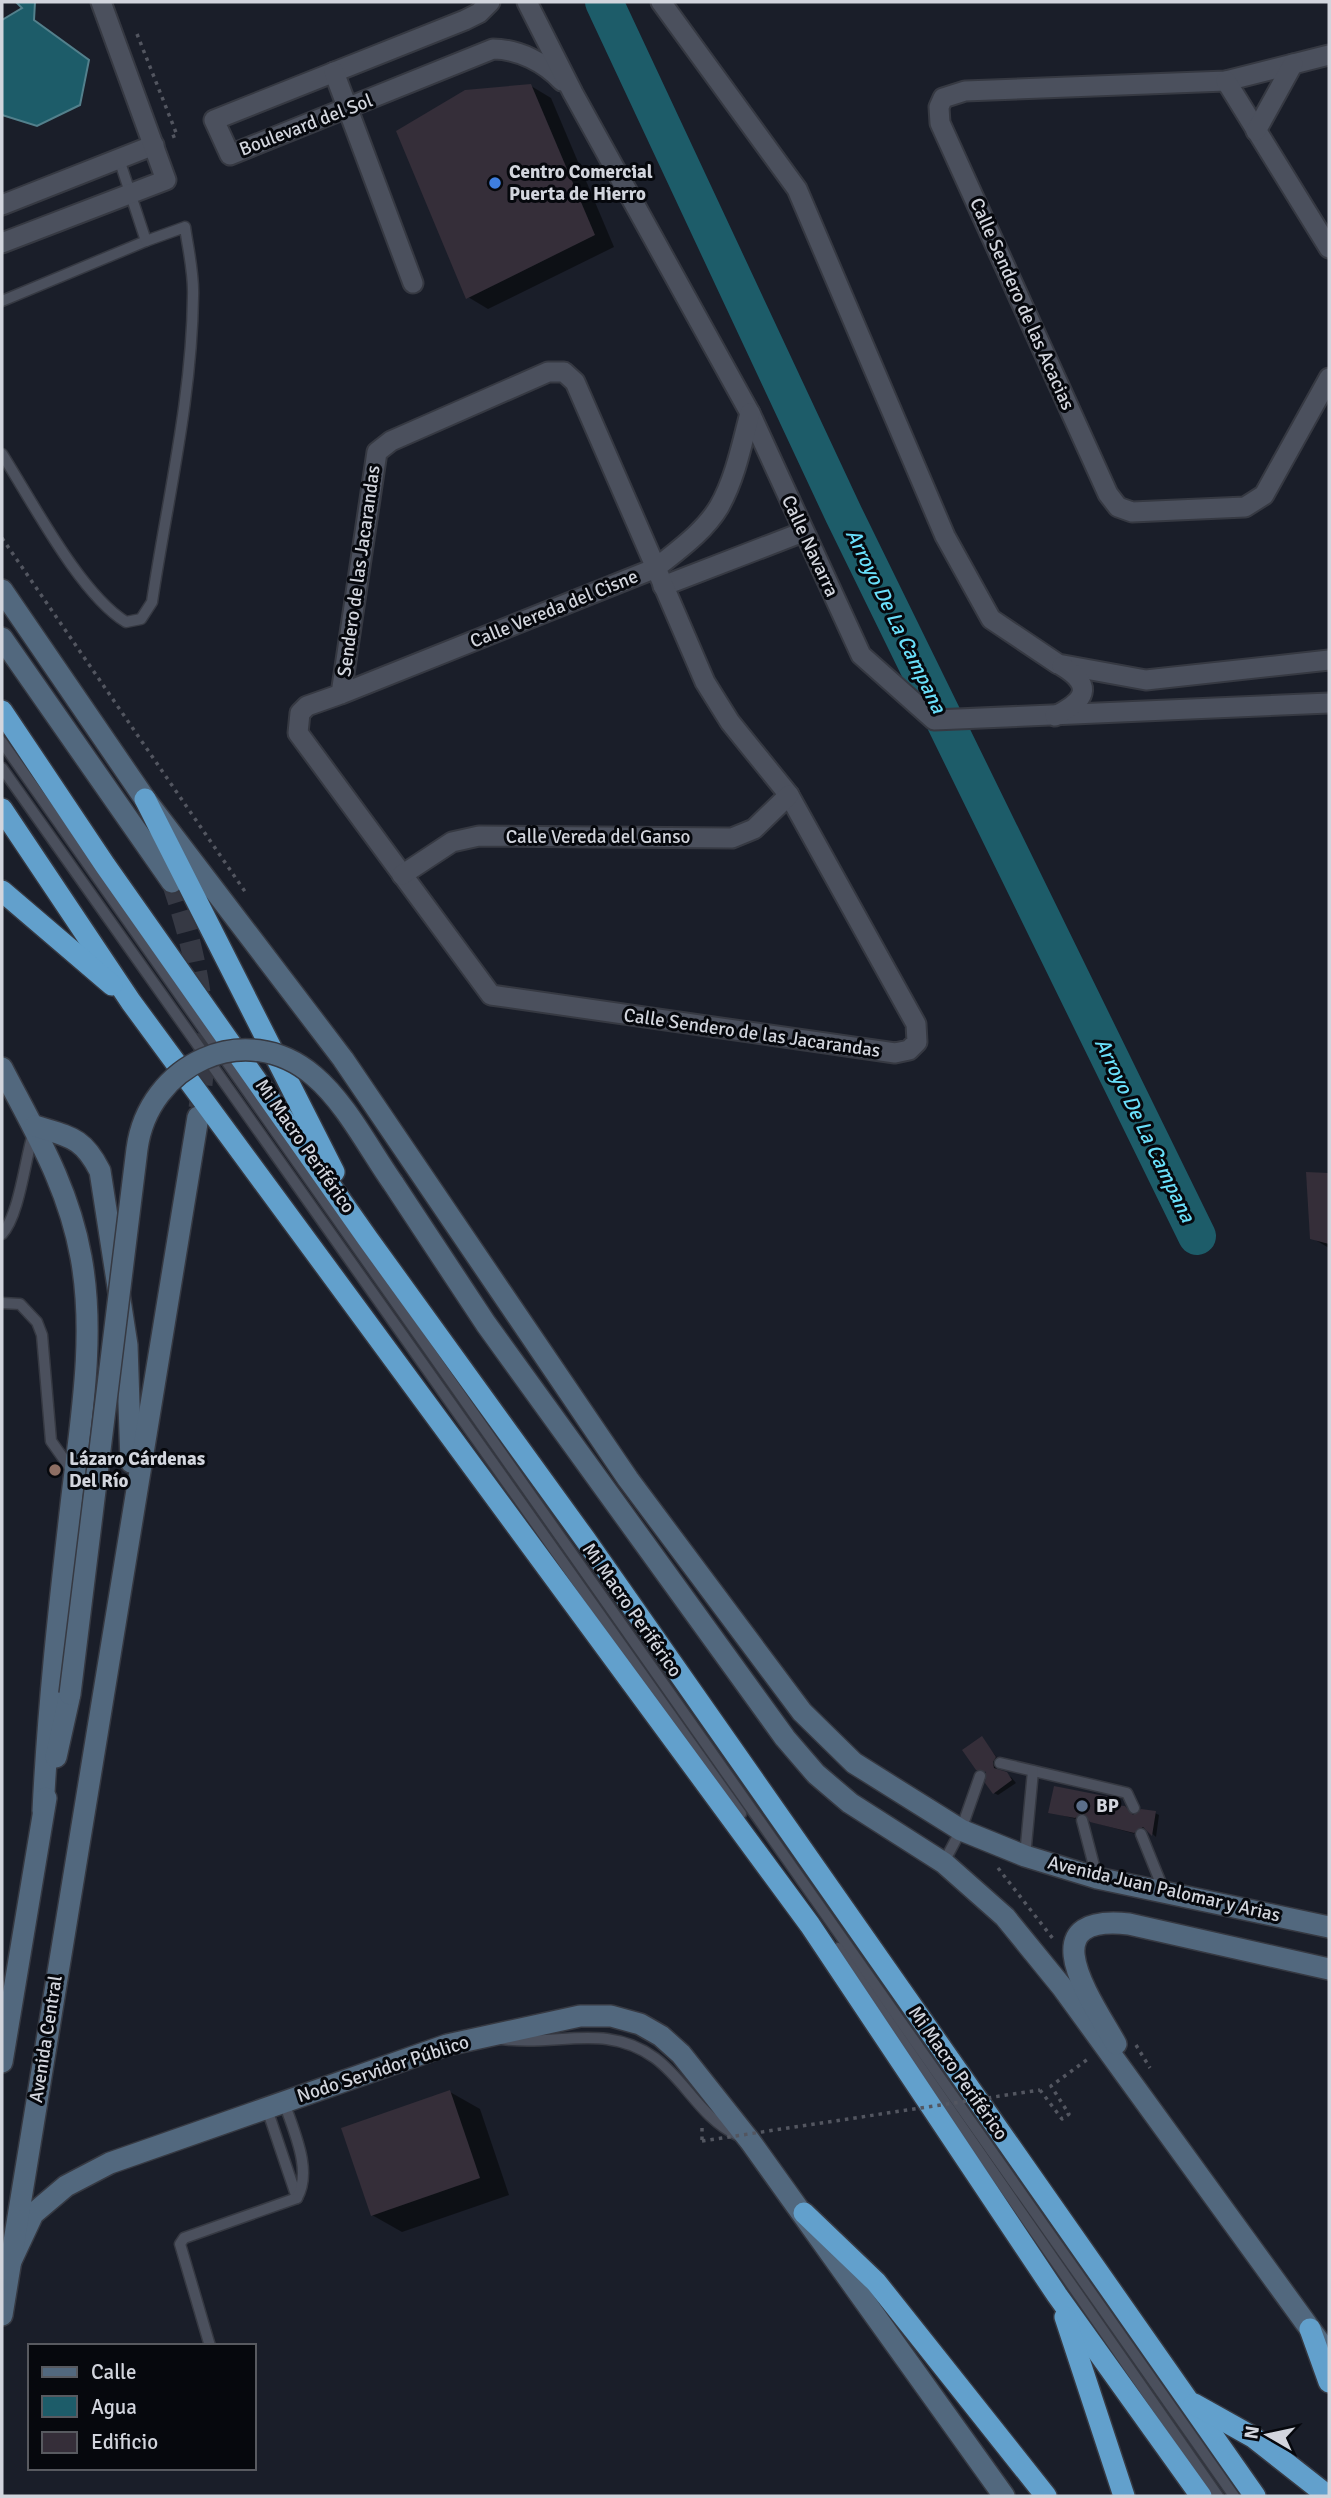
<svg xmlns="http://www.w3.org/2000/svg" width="1331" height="2498" viewBox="0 0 1331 2498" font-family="Signika,sans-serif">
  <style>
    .water { fill: #1d5c69; stroke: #53808c; stroke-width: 2 }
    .shadow { fill: #0007 }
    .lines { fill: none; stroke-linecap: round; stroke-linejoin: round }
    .river { stroke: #1d5c69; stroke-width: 38 }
    .building { fill: #352e39 }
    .secondary-tunnel { stroke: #363944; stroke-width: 21; stroke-dasharray: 21 10; stroke-linecap: butt }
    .lane-casing { stroke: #363942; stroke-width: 13 }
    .street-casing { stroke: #363942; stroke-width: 23 }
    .secondary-casing { stroke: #363942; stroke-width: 24 }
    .highway-casing { stroke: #363942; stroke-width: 24 }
    .path { stroke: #535660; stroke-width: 3.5; stroke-dasharray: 3.5 5; stroke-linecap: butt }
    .lane { stroke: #4b505d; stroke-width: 10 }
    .street { stroke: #4b505d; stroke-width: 19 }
    .secondary { stroke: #52687e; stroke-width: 21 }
    .highway { stroke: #62a0cc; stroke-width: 21 }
    .secondary-bridge-casing { stroke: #363942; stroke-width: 24; stroke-linecap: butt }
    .path-bridge { stroke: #535660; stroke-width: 3.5; stroke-dasharray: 3.5 5; stroke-linecap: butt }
    .secondary-bridge { stroke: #52687e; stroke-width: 21 }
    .shop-dot { fill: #3f7fe0; stroke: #06080d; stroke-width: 2.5 }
    .education-dot { fill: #8d6e63; stroke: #06080d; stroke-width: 2.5 }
    .service-dot { fill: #5c6f8a; stroke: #06080d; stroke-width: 2.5 }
    .labels { text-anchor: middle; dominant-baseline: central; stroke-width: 6; stroke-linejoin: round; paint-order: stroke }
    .street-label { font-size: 19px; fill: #d2d5dd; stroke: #06080d }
    .poi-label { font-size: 19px; font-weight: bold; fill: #d2d5dd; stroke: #06080d; text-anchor: start }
    .water-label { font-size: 21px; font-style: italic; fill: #6adffa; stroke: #06080d }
  </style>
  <rect width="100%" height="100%" fill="#1a1e29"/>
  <polygon class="water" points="16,2 35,2 34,20 89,60 80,105 37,126 2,115 2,20 22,8"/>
  <g class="shadow">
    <polygon points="531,86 551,98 614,247 488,309 468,297"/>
    <polygon points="1308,1174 1329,1174 1329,1248 1312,1238"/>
    <polygon points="982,1739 999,1760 996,1765 998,1771 1011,1777 1016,1783 998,1795 994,1793 988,1773 977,1769"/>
    <polygon points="1114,1800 1119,1802 1118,1807 1134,1816 1155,1813 1159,1815 1156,1837 1147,1829 1139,1835 1096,1823 1087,1815 1080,1820 1050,1812"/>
    <polygon points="450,2092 480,2109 509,2195 402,2232 372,2215"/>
  </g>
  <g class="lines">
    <polyline class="river" points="604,2 844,515 1197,1236"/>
  </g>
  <g class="building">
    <polygon points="531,84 595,235 466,299 396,131 465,90"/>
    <polygon points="1306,1172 1329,1173 1329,1244 1310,1239"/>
    <polygon points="982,1736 996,1757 993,1762 994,1768 1007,1772 1012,1780 993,1794 985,1783 986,1772 976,1770 962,1750"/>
    <polygon points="1054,1786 1115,1798 1114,1805 1125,1806 1133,1815 1141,1809 1156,1811 1152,1836 1143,1827 1134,1833 1090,1822 1083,1813 1075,1818 1048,1813"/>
    <polygon points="450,2090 480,2178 371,2216 341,2128"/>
  </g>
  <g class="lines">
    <path class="secondary-tunnel" d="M 172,882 C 198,961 212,1025 199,1108"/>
    <defs>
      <g id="lane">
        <polyline points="2,301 146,241"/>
        <path d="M 2,454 C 32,501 80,594 126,622 L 141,619 L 152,602 C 167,501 192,399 193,296 C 194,273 188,249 185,227 L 146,241 L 119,159"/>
        <polyline points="2,742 1234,2496"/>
        <polyline points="2,768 741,1814"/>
        <path d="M 2,1234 C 19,1216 25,1160 33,1134"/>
        <polyline points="2,1303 20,1304 37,1322 42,1335 51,1441 73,1472"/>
        <polyline points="1000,1763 1127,1793 1134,1808"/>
        <polyline points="1082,1820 1097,1877"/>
        <polyline points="1141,1834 1164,1891"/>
        <polyline points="1025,1856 1033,1771"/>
        <polyline points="944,1862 961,1830 980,1776"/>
        <polyline points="838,1948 1218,2496"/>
        <path d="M 502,2039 C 557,2047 605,2022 655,2058 C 686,2081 701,2118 737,2135"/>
        <polyline points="267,2109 297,2198"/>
        <path d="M 210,2346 L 180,2244 L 184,2238 L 297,2198 C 313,2170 293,2130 284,2102"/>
      </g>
      <g id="street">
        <path d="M 490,2 L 479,13 L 465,20 L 214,120 L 230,155 L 493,49 C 519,49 545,63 562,81"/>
        <polyline points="527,2 573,93 750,413 861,655 934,720 1329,703"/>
        <polyline points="661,2 797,189 945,536 991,619 1058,664 1146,680 1329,660"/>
        <polyline points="1329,55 1226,81 965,91 943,98 939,107 940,123 1108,494 1118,507 1132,512 1245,507 1264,495 1329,378"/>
        <polyline points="334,72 413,283"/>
        <polyline points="1226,81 1329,248"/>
        <polyline points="1256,131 1293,64"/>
        <polyline points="2,205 154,145"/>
        <polyline points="2,243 166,180 101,2"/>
        <polyline points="663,586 803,532"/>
        <path d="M 341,694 L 377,452 L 391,441 L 548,372 L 564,372 L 575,382 L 656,568 L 705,682 L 730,722 L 789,795 L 916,1024 L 917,1042 L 909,1050 L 895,1053 L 491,995 L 298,733 L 300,713 L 307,706 L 341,694 L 656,568 C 678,550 704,532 719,507 C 735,479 742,444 750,413"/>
        <path d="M 1055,716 C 1085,701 1095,686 1062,666"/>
        <polyline points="402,875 452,842 479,836 732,838 754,829 789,795"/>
      </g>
      <g id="secondary">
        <polyline points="2,590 145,799 343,1059 628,1479 802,1712 854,1763 961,1830 1025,1856 1097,1878 1329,1927"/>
        <polyline points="2,638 172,882"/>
        <path d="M 2,1068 C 35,1132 68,1185 81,1257 C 96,1338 80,1425 71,1505 C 59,1608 48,1709 43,1811"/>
        <path d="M 35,1126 C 70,1137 83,1137 100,1171 L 127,1345 L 131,1462"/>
        <polyline points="393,1183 486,1324 785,1738 816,1774 850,1803 944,1863 1005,1917 1062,1987 1321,2344"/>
        <polyline points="56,1757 70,1694"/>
        <path d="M 1116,2044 C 1092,2001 1028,1913 1129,1924 L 1329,1969"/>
        <polyline points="2,2062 46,1798"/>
        <polyline points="11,2261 33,2214 66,2186 110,2163 447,2045 580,2016 611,2016 640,2024 661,2036 681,2054 750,2141 1004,2496"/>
        <polyline points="2,2315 198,1117"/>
      </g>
      <g id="highway">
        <polyline points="2,711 105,865 368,1239 585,1539 1255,2496"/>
        <polyline points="145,799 334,1172"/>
        <polyline points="2,809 131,1002 810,1925 1057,2295 1201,2496"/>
        <polyline points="2,891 112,985"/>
        <polyline points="804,2213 876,2282 1046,2496"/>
        <polyline points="1065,2317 1124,2496"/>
        <polyline points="1310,2329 1329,2382"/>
        <polyline points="1194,2404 1253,2437 1328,2496"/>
      </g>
    </defs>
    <use href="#lane" class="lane-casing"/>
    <use href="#street" class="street-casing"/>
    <use href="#secondary" class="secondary-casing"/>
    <use href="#highway" class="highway-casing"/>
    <g class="path">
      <polyline points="137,34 177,135 172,137"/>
      <polyline points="2,538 246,893"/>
      <polyline points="998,1868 1054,1940"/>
      <polyline points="1136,2045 1150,2068"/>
      <polyline points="1040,2090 1062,2119 1069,2114 1051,2086 1088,2059"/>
      <polyline points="702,2128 702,2141"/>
    </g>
    <use href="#lane" class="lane"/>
    <use href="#street" class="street"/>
    <use href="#secondary" class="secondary"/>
    <use href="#highway" class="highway"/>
    <defs>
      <path id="secondary-bridge" d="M 70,1694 L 137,1149 C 148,1065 245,1017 314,1076 C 346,1103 369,1149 393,1183"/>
    </defs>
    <use href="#secondary-bridge" class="secondary-bridge-casing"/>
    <polyline class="path-bridge" points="702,2141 1040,2090"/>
    <use href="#secondary-bridge" class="secondary-bridge"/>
  </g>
  <circle class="shop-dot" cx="495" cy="183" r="7"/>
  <circle class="education-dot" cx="55" cy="1470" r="7"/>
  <circle class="service-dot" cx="1082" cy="1806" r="7"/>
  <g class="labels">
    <g class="street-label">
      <text transform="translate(306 125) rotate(-21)">Boulevard del Sol</text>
      <text transform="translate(1022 304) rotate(66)">Calle Sendero de las Acacias</text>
      <text transform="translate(810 546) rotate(65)">Calle Navarra</text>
      <text transform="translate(359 571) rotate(-82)">Sendero de las Jacarandas</text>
      <text transform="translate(554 609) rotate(-22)">Calle Vereda del Cisne</text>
      <text x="598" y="837">Calle Vereda del Ganso</text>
      <text transform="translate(752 1033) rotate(8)">Calle Sendero de las Jacarandas</text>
      <text transform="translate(305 1146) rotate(55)">Mi Macro Periférico</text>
      <text transform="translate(632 1610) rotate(55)">Mi Macro Periférico</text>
      <text transform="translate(1164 1889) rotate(13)">Avenida Juan Palomar y Arias</text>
      <text transform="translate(46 2039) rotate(-81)">Avenida Central</text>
      <text transform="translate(383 2069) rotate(-18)">Nodo Servidor Público</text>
      <text transform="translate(958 2073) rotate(55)">Mi Macro Periférico</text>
    </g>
    <g class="poi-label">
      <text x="509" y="172">Centro Comercial<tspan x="509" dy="22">Puerta de Hierro</tspan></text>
      <text x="69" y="1459">Lázaro Cárdenas<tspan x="69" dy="22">Del Río</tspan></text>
      <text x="1096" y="1806">BP</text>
    </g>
    <g class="water-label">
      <text transform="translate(896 621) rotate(64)">Arroyo De La Campana</text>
      <text transform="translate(1145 1130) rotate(64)">Arroyo De La Campana</text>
    </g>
  </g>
  <rect width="1331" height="2498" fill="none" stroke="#d2d5dd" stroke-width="7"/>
  <rect x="28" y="2344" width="228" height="126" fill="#06080d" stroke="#585a60" stroke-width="2"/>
  <rect x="42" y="2367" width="35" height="10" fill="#52687e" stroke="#585a60" stroke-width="2"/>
  <text x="91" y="2379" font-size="21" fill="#d2d5dd">Calle</text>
  <rect x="42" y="2396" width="35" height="21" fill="#1d5c69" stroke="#585a60" stroke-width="2"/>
  <text x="91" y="2414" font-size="21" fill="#d2d5dd">Agua</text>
  <rect x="42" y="2432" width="35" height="21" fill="#352e39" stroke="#585a60" stroke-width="2"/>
  <text x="91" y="2449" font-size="21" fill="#d2d5dd">Edificio</text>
  <g transform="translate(1268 2435) rotate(279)" stroke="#06080d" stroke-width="5" paint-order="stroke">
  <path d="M0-5L12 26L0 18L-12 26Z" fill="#d2d5dd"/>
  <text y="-10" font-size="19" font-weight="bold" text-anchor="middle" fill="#d2d5dd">N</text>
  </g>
</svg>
